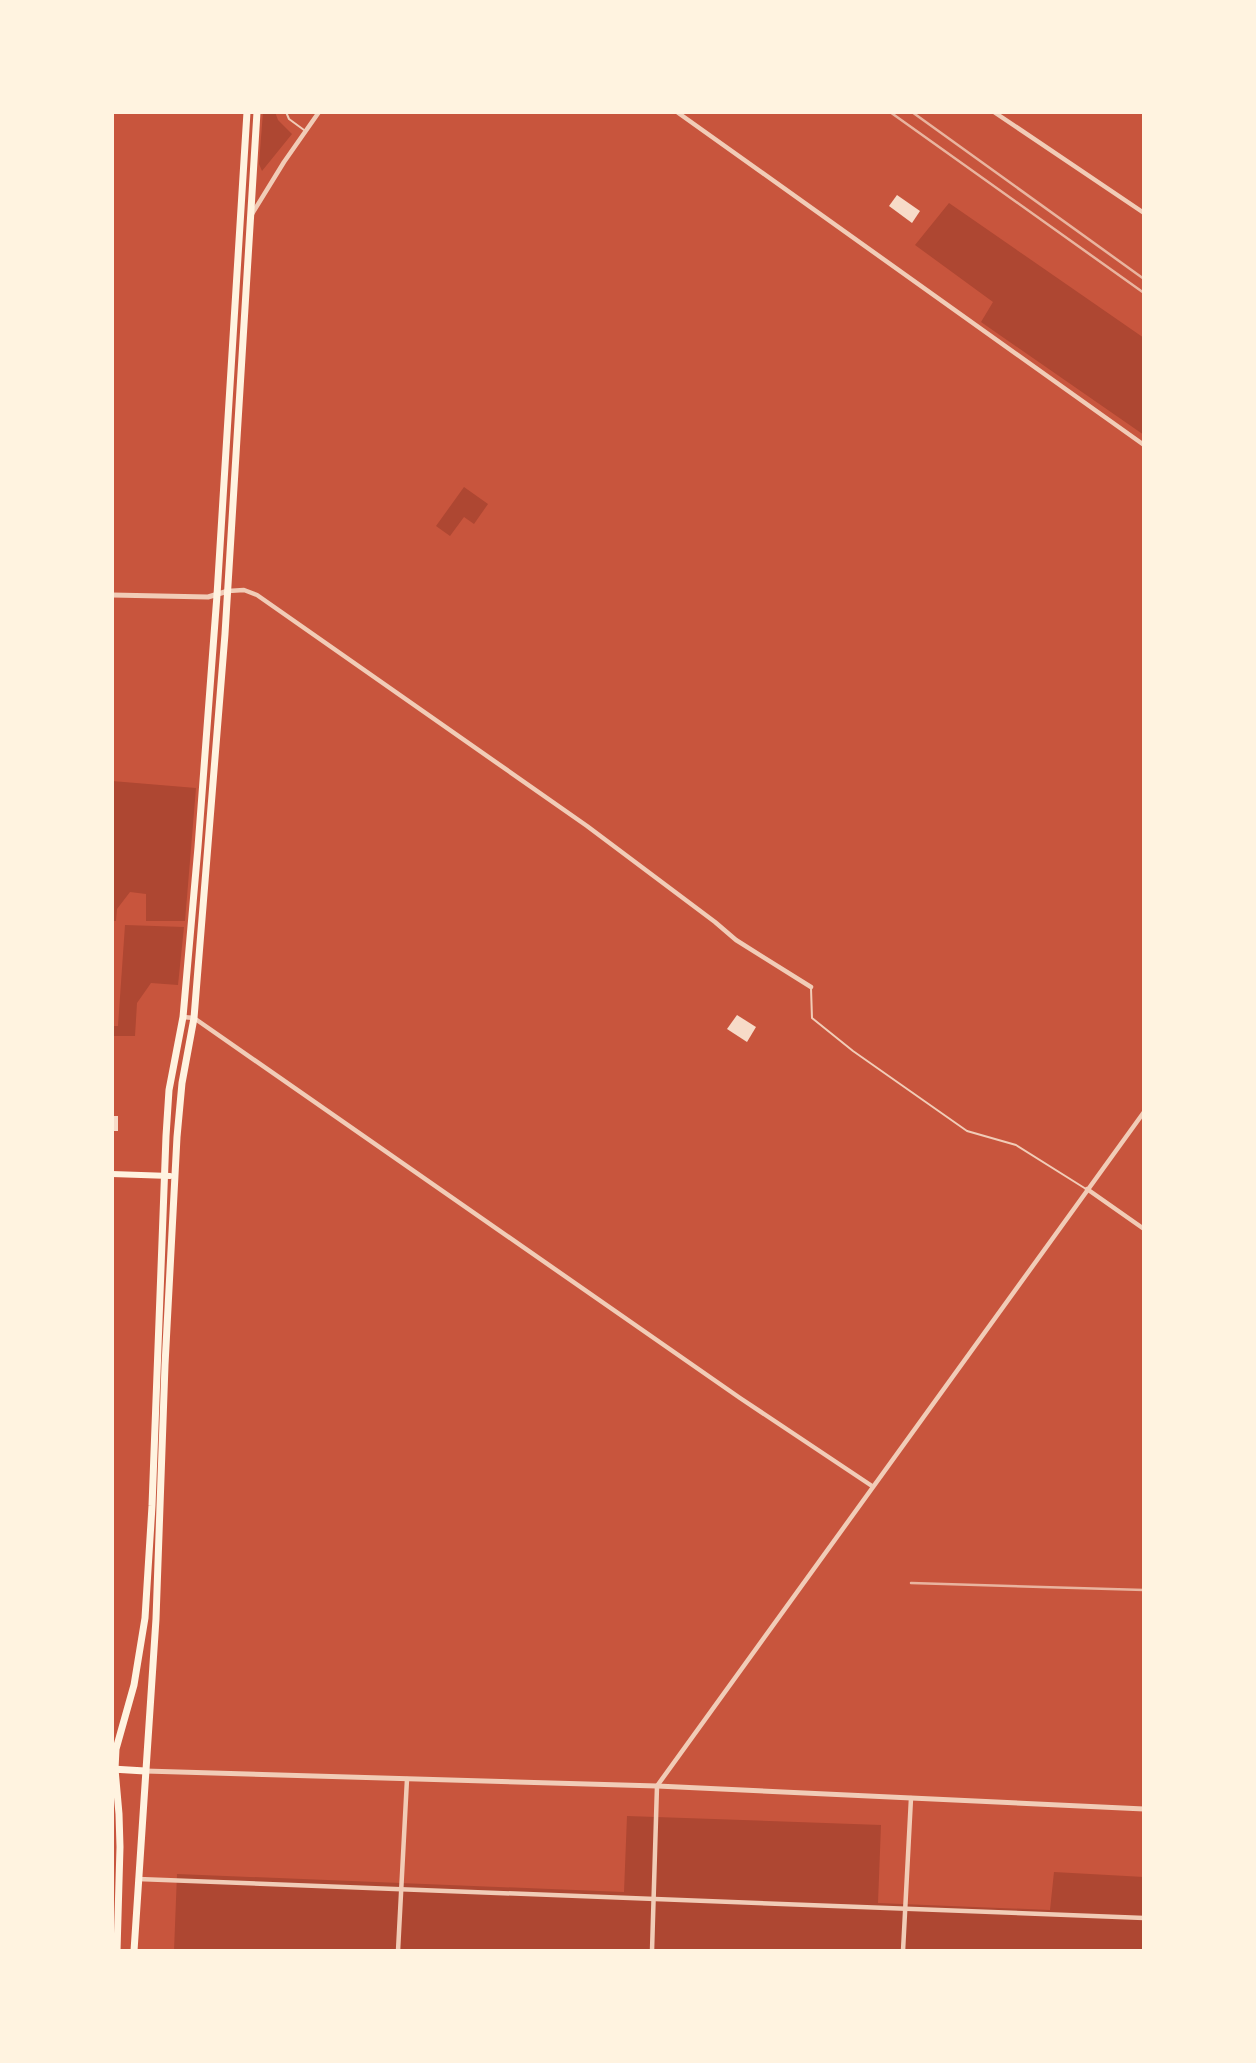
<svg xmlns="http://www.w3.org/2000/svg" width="1256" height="2063" viewBox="0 0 1256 2063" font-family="'Sofia Sans Condensed',sans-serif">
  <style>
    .green { fill: #ae4732 }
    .building { fill: #f7dbc8 }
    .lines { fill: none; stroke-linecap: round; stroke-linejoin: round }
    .service { stroke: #f1ccb7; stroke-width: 2 }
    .minor { stroke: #f1ccb7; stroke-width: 4.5 }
    .tertiary { stroke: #f1ccb7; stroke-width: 5 }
    .secondary { stroke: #fff3e0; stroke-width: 6 }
    .primary { stroke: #fff3e0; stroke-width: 7 }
    .trunk { stroke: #fff3e0; stroke-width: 7 }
    .rail { stroke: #e9b49f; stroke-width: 2.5 }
  </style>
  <rect width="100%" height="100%" fill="#c8553d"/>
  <g class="green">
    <polygon points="263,112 275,112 278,120 292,134 262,171 259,164"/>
    <polygon points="949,203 1144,338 1144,435 981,322 993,302 915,245"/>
    <polygon points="464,487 488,504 474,524 464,517 450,536 436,526"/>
    <polygon points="112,781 196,788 185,921 146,921 146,894 130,892 117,909 116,921 112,921"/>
    <polygon points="125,925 184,927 178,985 151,983 137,1003 135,1036 112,1036 112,1026 118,1026"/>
    <polygon points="627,1816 881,1825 878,1903 1050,1910 1054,1872 1144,1877 1144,1951 174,1951 177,1874 624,1892"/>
  </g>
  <g class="building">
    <polygon points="897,195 920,211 912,223 889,206"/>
    <polygon points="737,1015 756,1027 747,1042 727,1029"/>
    <rect x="112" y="1116" width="6" height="15"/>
  </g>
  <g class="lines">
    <g class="service">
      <polyline points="286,112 289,119 304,130"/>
      <polyline points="811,988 812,1018 853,1051 967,1131 1016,1145 1086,1189"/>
    </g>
    <g class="minor">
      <polyline points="677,112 1144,445"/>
      <polyline points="994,112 1144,213"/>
      <polyline points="252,214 284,162 319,112"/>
      <polyline points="228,591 244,590 257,595 587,826 715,922 736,940 811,987"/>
      <polyline points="183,1017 194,1018 740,1398 872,1486"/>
      <polyline points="1087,1189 1144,1229"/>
      <polyline points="138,1879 1144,1918"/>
      <polyline points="398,1951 407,1779"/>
      <polyline points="652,1951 657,1786 1144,1112"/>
      <polyline points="903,1951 911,1798"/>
    </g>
    <g class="tertiary">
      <polyline points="112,595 208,597 228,591"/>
      <polyline points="145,1771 657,1786 1144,1809"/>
    </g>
    <polyline class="secondary" points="112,1174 170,1176"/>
    <polyline class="primary" points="112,1769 145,1771"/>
    <g class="trunk">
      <polyline points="117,1951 120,1847 119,1814 115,1769 116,1749 134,1685 145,1618 152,1506 166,1136 169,1090 183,1017 198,847 217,595 247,112"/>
      <polyline points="134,1951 156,1619 165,1365 177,1137 182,1083 194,1018 225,634 257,112"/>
    </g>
    <g class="rail">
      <polyline points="890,112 1144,293"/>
      <polyline points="912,112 1144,279"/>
      <polyline points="911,1583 1144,1590"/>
    </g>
  </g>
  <rect width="1256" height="2063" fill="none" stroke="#fff3e0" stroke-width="228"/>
</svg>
